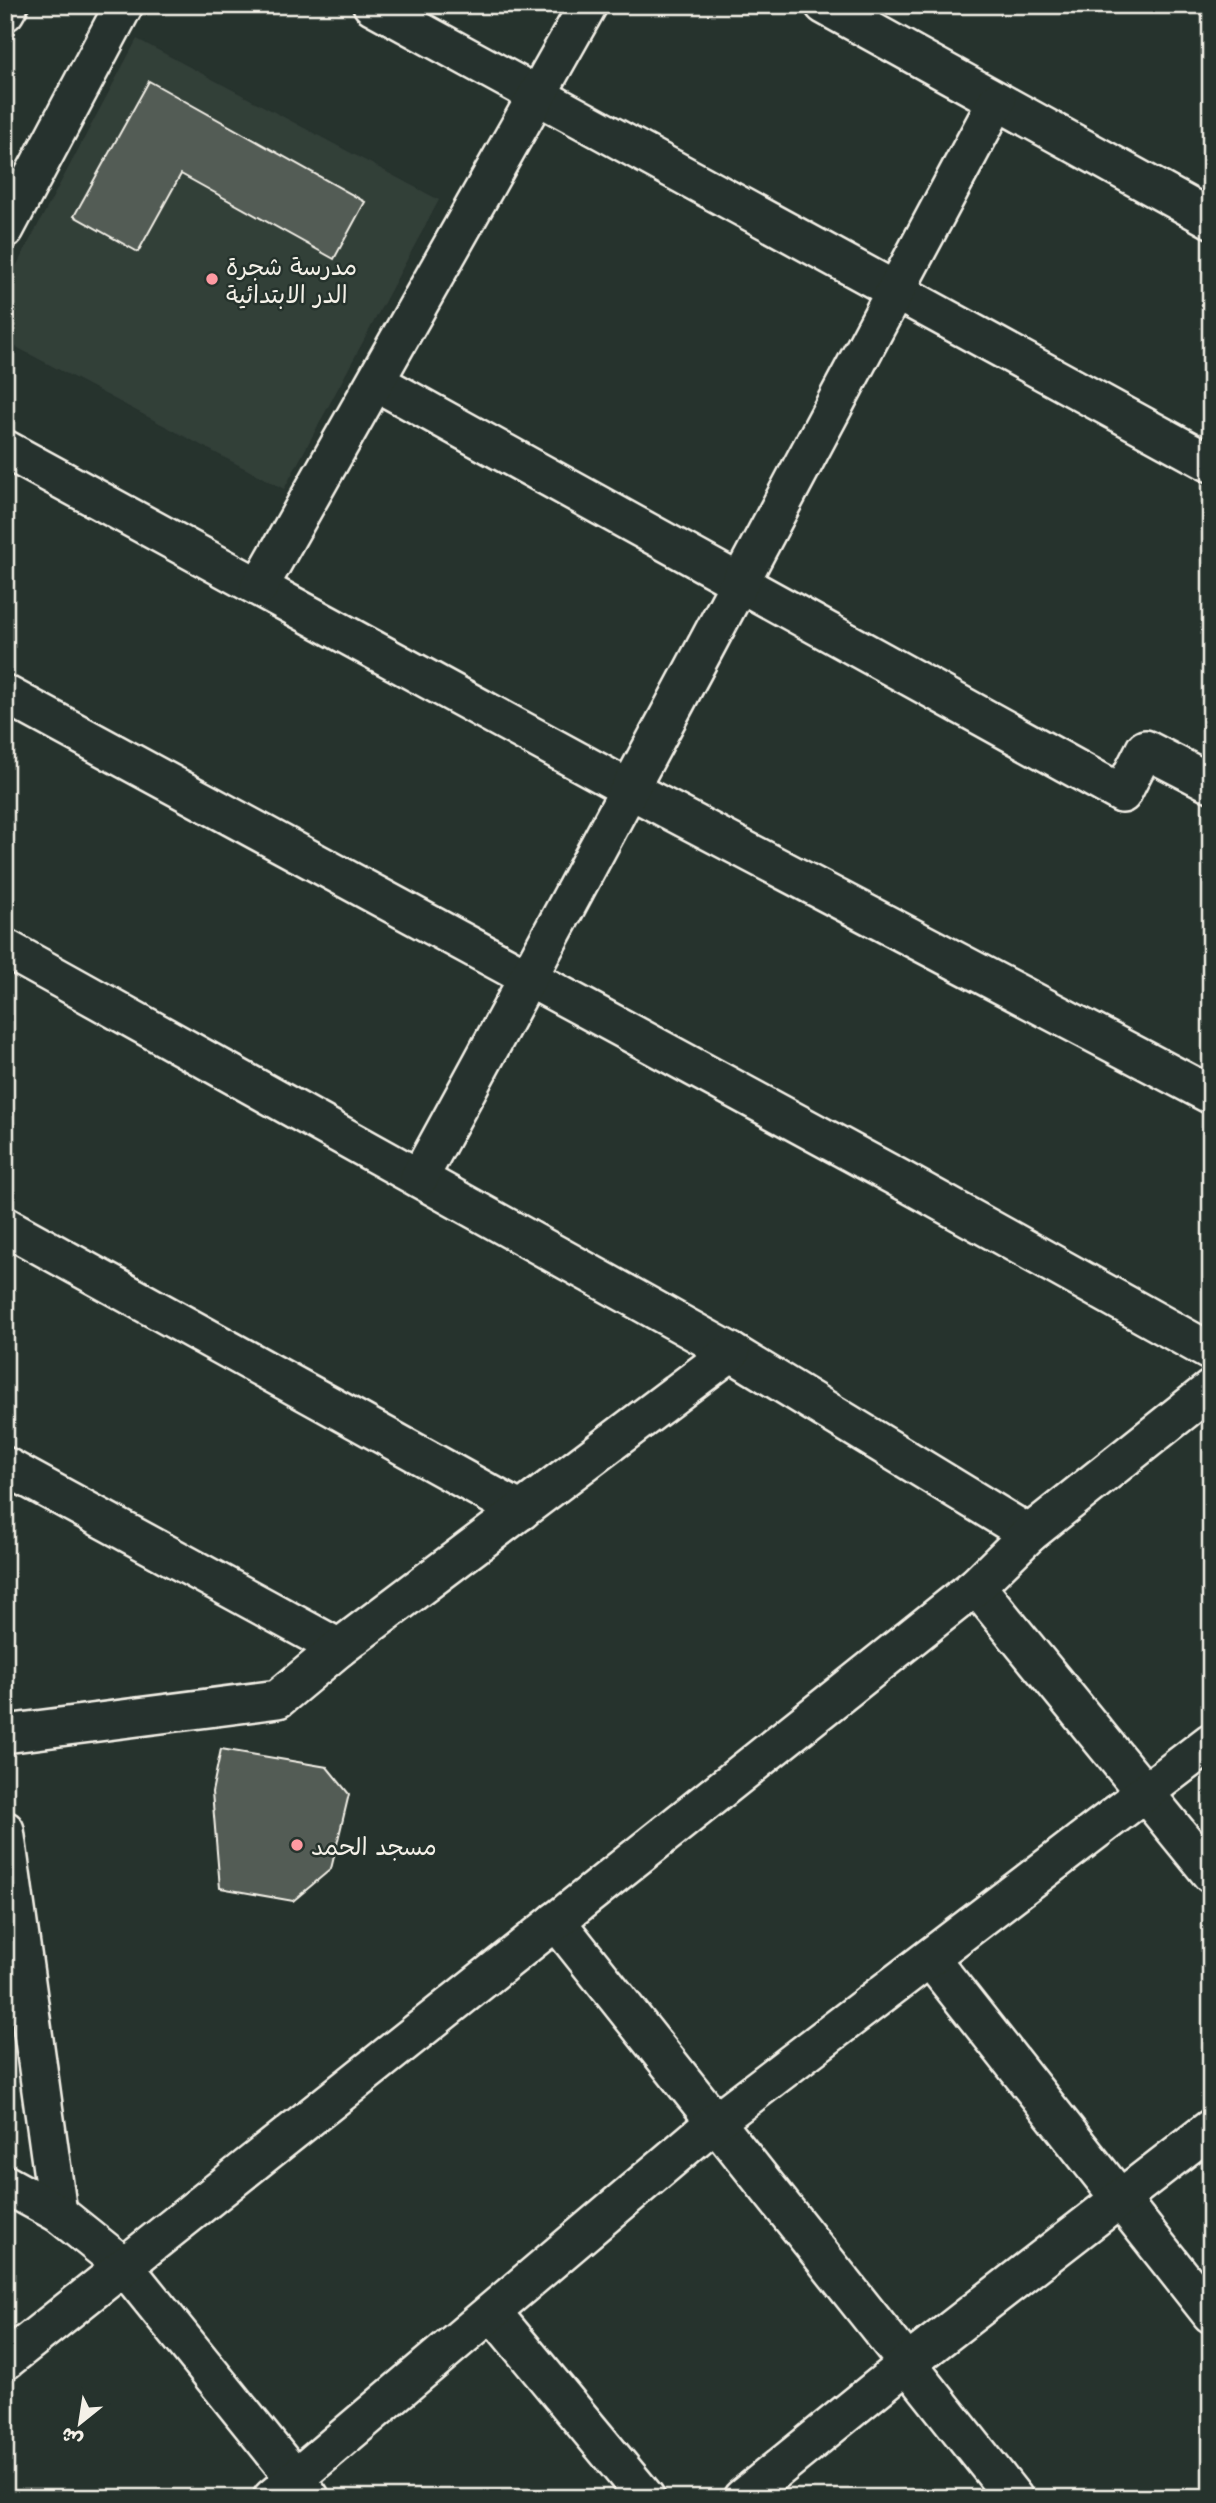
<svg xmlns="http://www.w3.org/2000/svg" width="1216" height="2503" viewBox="0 0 1216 2503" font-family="'Playpen Sans','Playpen Sans Arabic',sans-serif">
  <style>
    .built { fill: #333f39 }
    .building { fill: #525c55; stroke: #f4f1e8; stroke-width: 2 }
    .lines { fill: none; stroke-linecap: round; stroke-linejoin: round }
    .minor-casing { stroke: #f4f1e8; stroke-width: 42 }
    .minor { stroke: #26332d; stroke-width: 37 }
    .poi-dot { fill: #ff9aa2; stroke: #26332d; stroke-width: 2.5 }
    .labels { text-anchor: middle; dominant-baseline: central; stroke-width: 5; stroke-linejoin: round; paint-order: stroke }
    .poi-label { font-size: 24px; fill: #f4f1e8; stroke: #26332d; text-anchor: start }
  </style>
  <rect width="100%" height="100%" fill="#26332d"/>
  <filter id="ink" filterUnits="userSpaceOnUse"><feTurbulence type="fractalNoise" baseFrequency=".0143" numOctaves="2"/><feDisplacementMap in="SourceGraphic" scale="14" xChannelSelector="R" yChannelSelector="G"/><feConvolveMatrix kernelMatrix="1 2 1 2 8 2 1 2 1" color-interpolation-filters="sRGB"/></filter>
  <g filter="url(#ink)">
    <polygon class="built" points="137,39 439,200 284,489 5,341 5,287"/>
    <g class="building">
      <polygon points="149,81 365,202 334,259 181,174 138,252 74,216"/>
      <polygon points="221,1749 327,1767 349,1794 331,1869 293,1901 220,1888 212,1792"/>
    </g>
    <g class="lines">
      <defs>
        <g id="minor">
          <polyline points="372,5 1211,463"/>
          <polyline points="824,5 1211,219"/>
          <polyline points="5,12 9,5"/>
          <polyline points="5,229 124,5"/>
          <polyline points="376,382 1122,794 1145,749 1211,783"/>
          <polyline points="5,449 631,790 1211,1095"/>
          <polyline points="259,587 588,5"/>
          <polyline points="5,694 902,1180 1211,1352"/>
          <polyline points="5,948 731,1352 1029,1534"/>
          <path d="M 419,1178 C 615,821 804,460 997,101"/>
          <polyline points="5,1226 521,1511"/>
          <polyline points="5,1466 339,1648"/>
          <polyline points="976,1586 1211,1874"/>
          <polyline points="5,1734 278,1699 339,1648 731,1352"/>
          <polyline points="5,1830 58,2213"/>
          <polyline points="556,1921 1014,2498"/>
          <polyline points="930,1958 1211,2314"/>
          <polyline points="5,2184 58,2213 124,2266 310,2497"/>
          <polyline points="492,2312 646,2498"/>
          <polyline points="5,2361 976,1586 1029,1534 1211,1389"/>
          <polyline points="272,2498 715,2122 1211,1742"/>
          <polyline points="742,2498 907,2364 1211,2128"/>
        </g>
      </defs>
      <use href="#minor" class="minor-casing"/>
      <use href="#minor" class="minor"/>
    </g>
  </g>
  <g class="poi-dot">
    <circle cx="212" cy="279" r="7"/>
    <circle cx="297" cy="1845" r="7"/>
  </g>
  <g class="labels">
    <g class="poi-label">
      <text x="226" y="265">مدرسة شجرة<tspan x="226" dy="28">الدر الابتدائية</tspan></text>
      <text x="311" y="1845">مسجد الحمد</text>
    </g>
  </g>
  <rect width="1216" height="2503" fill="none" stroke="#26332d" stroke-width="28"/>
  <rect x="14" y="14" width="1188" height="2475" fill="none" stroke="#f4f1e8" stroke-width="2.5" filter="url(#ink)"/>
  <g transform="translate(80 2423) rotate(210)" stroke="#26332d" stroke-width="5" paint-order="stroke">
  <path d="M0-5L12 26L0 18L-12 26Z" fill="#f4f1e8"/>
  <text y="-10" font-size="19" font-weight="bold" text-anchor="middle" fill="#f4f1e8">ش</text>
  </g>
</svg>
